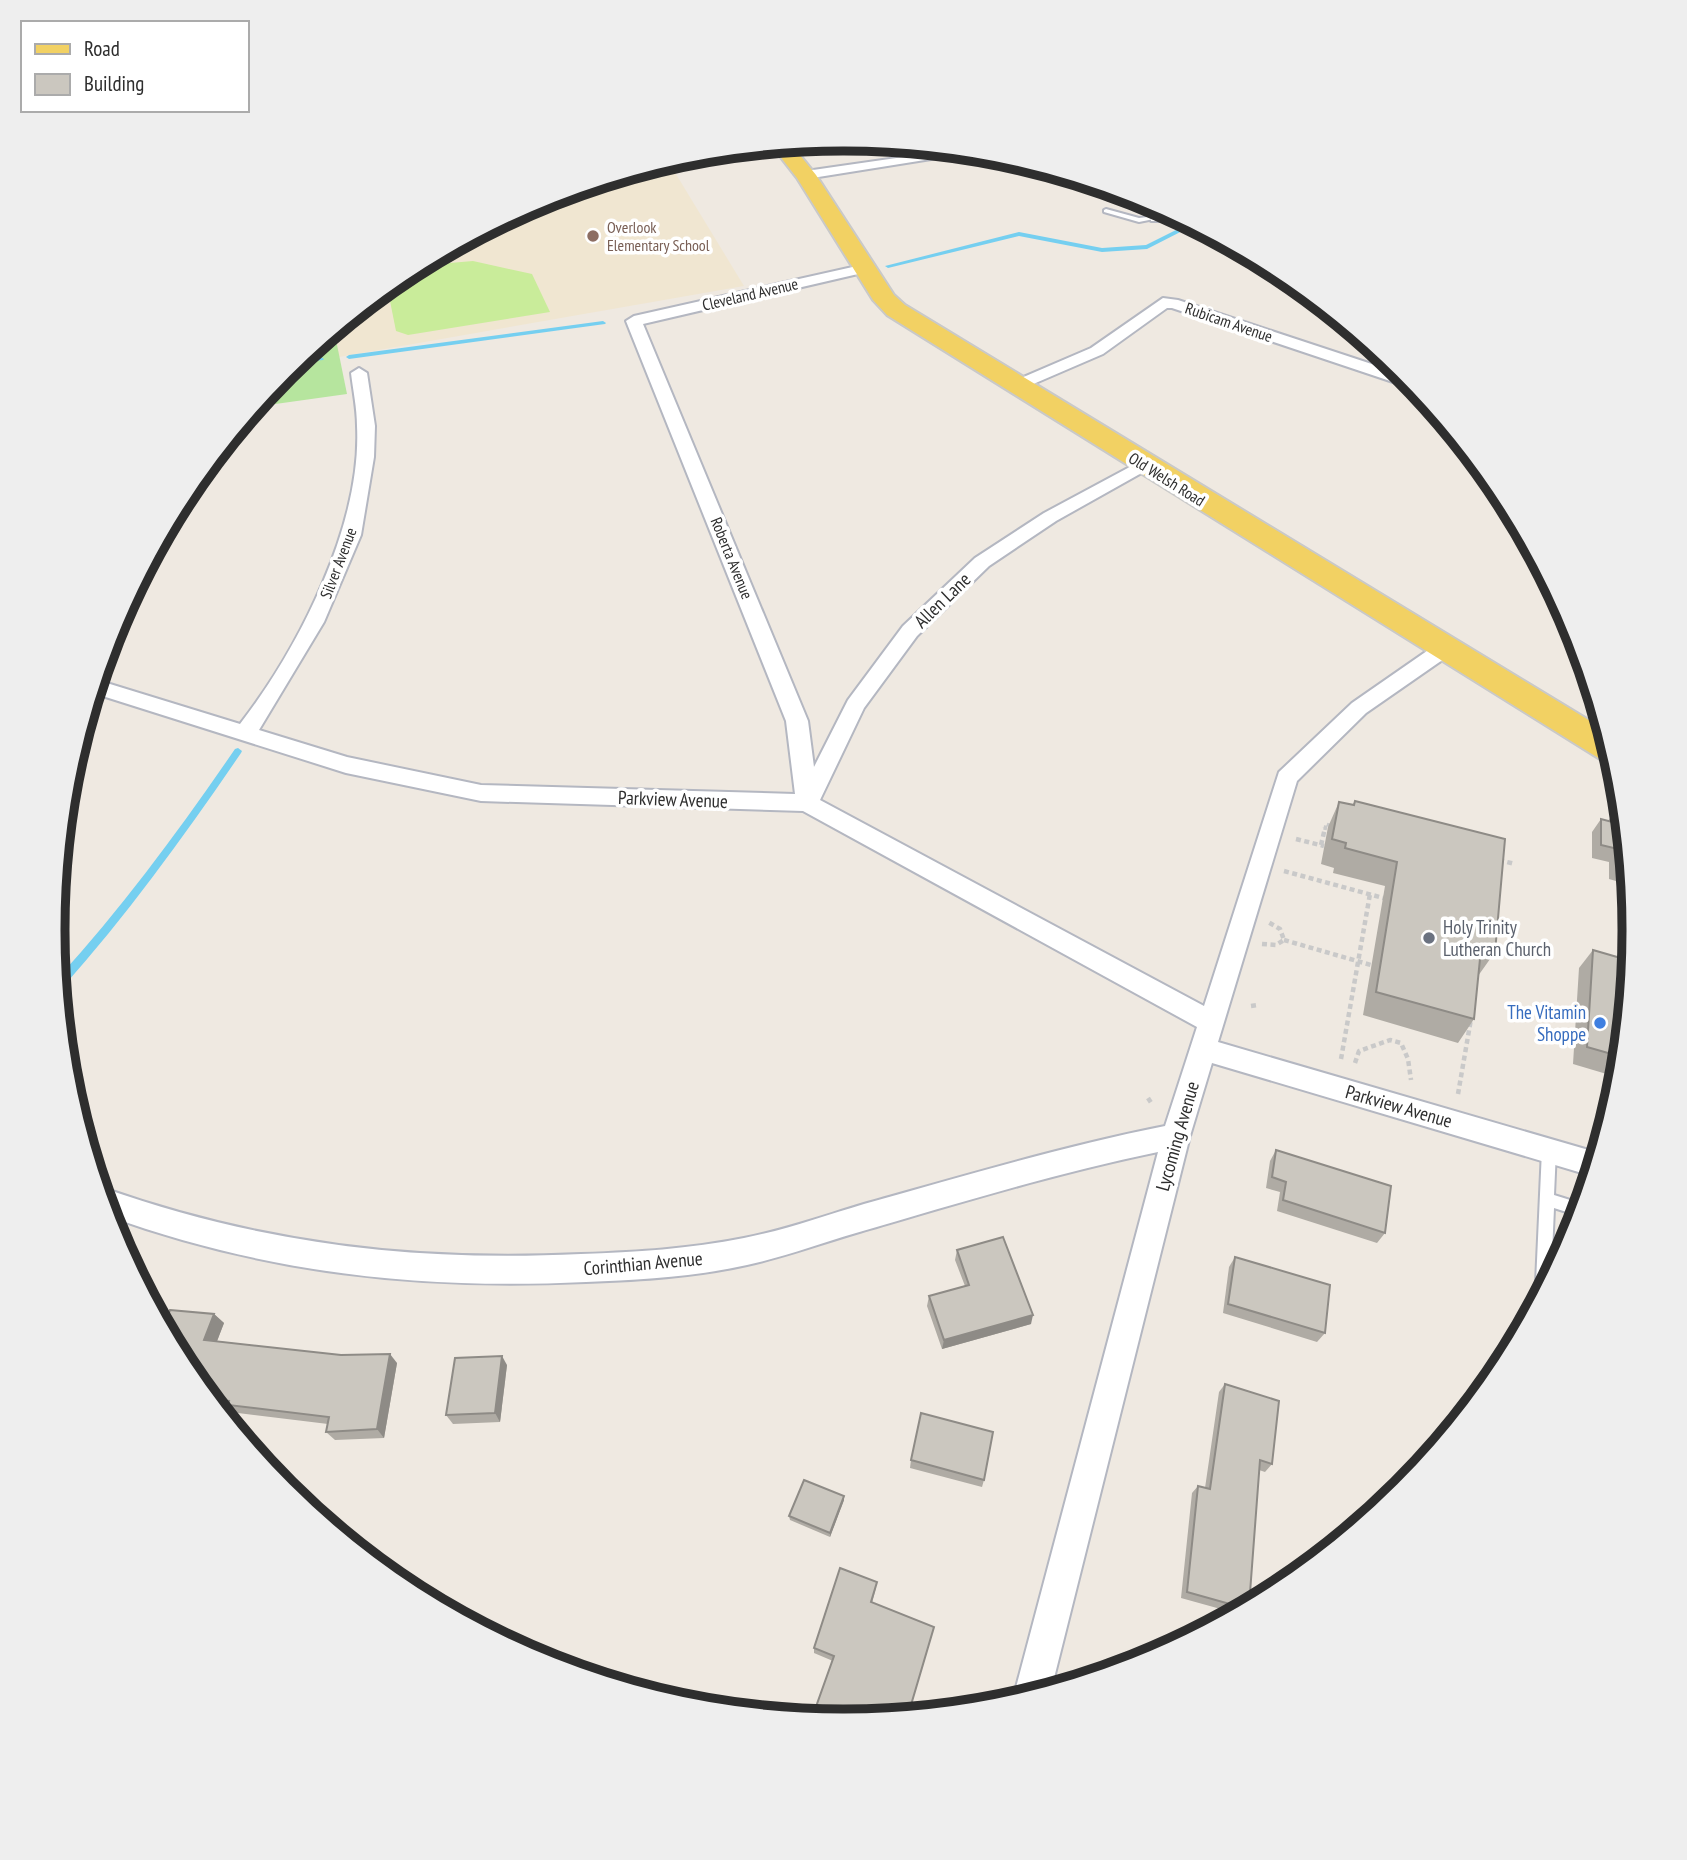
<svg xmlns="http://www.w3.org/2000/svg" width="1687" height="1860" viewBox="0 0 1687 1860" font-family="'PT Sans Narrow',sans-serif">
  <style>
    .education { fill: #f0e6d1 }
    .green { fill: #b6e59e }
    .pitch { fill: #c9ec9a }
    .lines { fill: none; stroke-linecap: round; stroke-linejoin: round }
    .stream { fill: #75cff0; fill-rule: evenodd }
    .lane-casing { stroke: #b4b7c1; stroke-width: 4 }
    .street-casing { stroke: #b4b7c1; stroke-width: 4 }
    .primary-casing { stroke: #c9c9c9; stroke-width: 4 }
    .path-far1 { stroke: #c9c9c9; stroke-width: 3.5; stroke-dasharray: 4.5 2.5; stroke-linecap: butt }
    .path { stroke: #c9c9c9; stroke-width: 4.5; stroke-dasharray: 5 3.5; stroke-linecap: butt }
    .lane { fill: #fff; fill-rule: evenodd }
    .street { fill: #fff; fill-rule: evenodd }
    .primary { fill: #f2d163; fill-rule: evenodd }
    .wall { fill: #afaba4 }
    .shaded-wall { fill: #8e8b86 }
    .building { fill: #cbc7bf; stroke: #8e8b86; stroke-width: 2 }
    .education-dot { fill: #8d6e63; stroke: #fff; stroke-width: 2.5 }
    .worship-dot { fill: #6b7280; stroke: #fff; stroke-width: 2.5 }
    .shop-dot { fill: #3f7fe0; stroke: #fff; stroke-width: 2.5 }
    .labels { text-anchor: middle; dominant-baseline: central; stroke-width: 7; stroke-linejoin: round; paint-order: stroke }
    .far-education-label { font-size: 16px; fill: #785e54; stroke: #fff; text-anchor: start }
    .far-street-label { font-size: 16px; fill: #2e2e2e; stroke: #fff }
    .street-label { font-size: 19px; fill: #2e2e2e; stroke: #fff }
    .worship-label { font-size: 19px; fill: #5b616d; stroke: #fff; text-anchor: start }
    .shop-label { font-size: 19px; fill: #366cbe; stroke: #fff; text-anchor: end }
    .rim { fill: none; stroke: #2e2e2e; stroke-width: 9 }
  </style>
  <rect width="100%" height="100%" fill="#efe9e1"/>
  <polygon class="education" points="668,161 744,286 339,357 334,330 404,272 541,199"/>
  <polygon class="green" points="334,330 347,394 254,407 284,370"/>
  <polygon class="pitch" points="473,261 532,274 550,312 408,335 396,331 387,286 415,266"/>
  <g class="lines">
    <g class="stream">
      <polygon points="1190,223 1194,225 1147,249 1102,252 1019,236 888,268 885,266 1019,232 1102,248 1146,245"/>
      <polygon points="603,321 606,323 605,324 349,359 346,357 349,355"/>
      <polygon points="321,357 324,359 323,360 293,363 297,360"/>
      <path d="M 238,748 L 242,751 L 241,753 C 185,835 128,914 62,988 L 58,989 L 57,979 C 123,907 180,829 235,749 Z"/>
    </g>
    <defs>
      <g id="lane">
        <polygon points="1106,209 1139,218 1156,216 1159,218 1139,222 1104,212 1104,210"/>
        <polygon points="1493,481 1500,489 1495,489 1491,483"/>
        <polygon points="1549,1144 1554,1146 1556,1150 1554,1195 1583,1204 1579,1216 1554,1208 1551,1277 1543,1291 1538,1288 1536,1283 1542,1150 1544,1146"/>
      </g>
      <g id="street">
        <polygon points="952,150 975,152 806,179 799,175 806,171"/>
        <polygon points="1161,207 1171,213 1161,221 1151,221 1151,215"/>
        <path d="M 866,264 L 871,265 L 873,268 L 871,271 L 643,324 L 808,721 L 814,767 L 848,700 L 903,626 L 975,558 L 1044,513 L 1139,462 L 1151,462 L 1154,466 L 1056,521 L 989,566 L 917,636 L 864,708 L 820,800 L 1204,1006 L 1279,772 L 1352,703 L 1437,644 L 1451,644 L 1454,649 L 1451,654 L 1366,713 L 1297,781 L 1218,1042 L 1599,1153 L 1592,1176 L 1212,1063 L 1190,1136 L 1051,1690 L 1016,1700 L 1014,1695 L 1158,1152 C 1056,1173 956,1204 856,1233 C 819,1244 784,1257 747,1265 C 694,1277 639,1280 586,1282 C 417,1290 267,1273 108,1216 L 100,1189 L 103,1188 C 263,1244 412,1262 581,1254 C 635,1252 690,1249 744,1238 C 785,1230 824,1216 864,1204 C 964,1176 1064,1146 1165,1126 L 1197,1027 L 803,811 L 481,801 L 346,773 L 93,693 L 97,680 L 240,724 C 299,648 362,524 357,426 C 357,408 353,390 351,373 L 359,368 L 367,373 L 375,426 L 374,457 L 361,535 L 324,622 L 259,730 L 347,757 L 481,785 L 795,794 L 786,721 L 626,321 L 634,316 Z"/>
        <polygon points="1163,298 1178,300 1408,376 1417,388 1408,387 1172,308 1167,308 1103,354 1024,388 1018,390 1010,385 1012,382 1091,348"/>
      </g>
      <polygon id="primary" points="791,144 816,175 894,295 905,305 1605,730 1615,761 1600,759 887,315 873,300 797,178 772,146"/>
    </defs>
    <use href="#lane" class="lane-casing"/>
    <use href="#street" class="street-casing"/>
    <use href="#primary" class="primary-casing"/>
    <polyline class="path-far1" points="1325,830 1326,824 1335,827"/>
    <g class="path">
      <polyline points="1296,839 1324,846"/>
      <polyline points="1321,845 1325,828"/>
      <polyline points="1499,860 1515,864"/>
      <polyline points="1284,871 1387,899"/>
      <polyline points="1284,940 1371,965"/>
      <polyline points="1262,944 1276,945 1284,940 1280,929 1268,922"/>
      <polyline points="1251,1006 1258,1005"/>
      <polyline points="1341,1059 1370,894"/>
      <polyline points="1355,1063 1359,1051 1390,1040 1401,1043 1408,1059 1411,1080"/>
      <polyline points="1458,1094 1471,1019"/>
      <polyline points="1148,1098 1152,1104"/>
    </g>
    <use href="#lane" class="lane"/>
    <use href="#street" class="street"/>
    <use href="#primary" class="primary"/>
  </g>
  <g class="wall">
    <polygon points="1355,801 1495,952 1478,976 1474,1019 1458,1043 1363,1015 1385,886 1333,873 1334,868 1321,864 1328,827 1339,802 1353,805"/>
    <polygon points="1622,801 1630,885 1609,879 1609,862 1592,858 1592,832 1601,819 1608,821"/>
    <polygon points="1593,950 1631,961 1620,1078 1573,1064 1579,968"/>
    <polygon points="1276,1150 1385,1233 1377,1243 1277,1211 1280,1192 1266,1188 1270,1161"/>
    <polygon points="957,1250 1031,1324 942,1349 927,1306 929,1296 965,1286 955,1260"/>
    <polygon points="1235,1257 1325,1333 1317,1342 1223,1313 1229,1267"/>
    <polygon points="214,1314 224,1323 217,1341 397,1363 384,1438 335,1440 326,1432 328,1424 238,1413 233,1409 218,1408 186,1369"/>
    <polygon points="507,1365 500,1422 453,1424 446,1415"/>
    <polygon points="1225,1384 1272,1464 1265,1472 1259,1470 1249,1606 1235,1613 1181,1598 1192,1493 1198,1486 1205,1488 1219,1392"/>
    <polygon points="911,1460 984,1480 982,1487 910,1468"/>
    <polygon points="844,1500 830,1537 790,1520 789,1516"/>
    <polygon points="876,1588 872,1603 833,1661 814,1653 814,1648"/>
  </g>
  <g class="shaded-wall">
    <polygon points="214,1314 224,1323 214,1349 204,1340"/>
    <polygon points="1033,1315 1031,1324 942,1349 944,1340"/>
    <polygon points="390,1354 397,1363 384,1438 377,1429"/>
    <polygon points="502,1356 507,1365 500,1422 495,1413"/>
    <polygon points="844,1496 844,1500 830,1537 830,1533"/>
  </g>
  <g class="building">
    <polygon points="1355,801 1505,839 1495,952 1481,949 1474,1019 1376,992 1397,862 1345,848 1346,843 1332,839 1339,802 1354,805"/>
    <polygon points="1616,809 1623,810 1628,869 1618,867 1618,849 1601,845 1601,819 1616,823"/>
    <polygon points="1593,950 1631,961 1622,1057 1587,1047"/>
    <polygon points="1276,1150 1391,1186 1385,1233 1283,1200 1286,1182 1272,1177"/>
    <polygon points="1003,1237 1033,1315 944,1340 929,1296 969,1285 957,1250"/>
    <polygon points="1235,1257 1330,1285 1325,1333 1228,1304"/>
    <polygon points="170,1310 214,1314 204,1340 341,1355 390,1354 377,1429 326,1432 329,1417 228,1405 229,1401 211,1400 186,1369 158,1317 167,1318"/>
    <polygon points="502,1356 495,1413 446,1415 455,1358"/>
    <polygon points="1225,1384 1279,1401 1272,1464 1260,1460 1249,1606 1244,1608 1187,1592 1198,1486 1210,1489"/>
    <polygon points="921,1413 993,1432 984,1480 911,1460"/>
    <polygon points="804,1480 844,1496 830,1533 789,1516"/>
    <polygon points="840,1568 877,1582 871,1602 934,1627 908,1715 843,1721 812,1718 834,1656 814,1648"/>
  </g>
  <circle class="education-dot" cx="593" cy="236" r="7"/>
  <circle class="worship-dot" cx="1429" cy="938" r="7"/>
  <circle class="shop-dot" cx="1600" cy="1023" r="7"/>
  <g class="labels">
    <g class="far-education-label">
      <text x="607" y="227">Overlook<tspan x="607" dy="18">Elementary School</tspan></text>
    </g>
    <g class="far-street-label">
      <text transform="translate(750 294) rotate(-13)">Cleveland Avenue</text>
      <text transform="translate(1229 322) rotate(19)">Rubicam Avenue</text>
      <text transform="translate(1167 479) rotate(32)">Old Welsh Road</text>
      <text transform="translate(732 558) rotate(68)">Roberta Avenue</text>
      <text transform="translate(338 563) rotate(-69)">Silver Avenue</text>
    </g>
    <g class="street-label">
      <text transform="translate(942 600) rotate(-44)">Allen Lane</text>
      <text transform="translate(673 799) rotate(2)">Parkview Avenue</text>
      <text transform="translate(1399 1106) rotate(16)">Parkview Avenue</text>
      <text transform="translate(1177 1136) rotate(-74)">Lycoming Avenue</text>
      <text transform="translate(643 1263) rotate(-5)">Corinthian Avenue</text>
    </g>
    <g class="worship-label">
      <text x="1443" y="927">Holy Trinity<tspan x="1443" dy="22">Lutheran Church</tspan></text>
    </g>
    <g class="shop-label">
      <text x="1586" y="1012">The Vitamin<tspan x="1586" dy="22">Shoppe</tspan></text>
    </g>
  </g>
  <path d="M0 0H1687V1860H0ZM843 151H844A778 778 0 0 1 1622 929V931A778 778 0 0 1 844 1709H843A778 778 0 0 1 65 931V929A778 778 0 0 1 843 151Z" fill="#eee" fill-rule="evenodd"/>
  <path class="rim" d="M843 151H844A778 778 0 0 1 1622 929V931A778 778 0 0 1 844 1709H843A778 778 0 0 1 65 931V929A778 778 0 0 1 843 151Z"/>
  <rect x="21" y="21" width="228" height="91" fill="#ffffff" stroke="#ababab" stroke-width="2"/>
  <rect x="35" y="44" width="35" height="10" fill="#f2d163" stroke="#ababab" stroke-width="2"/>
  <text x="84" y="56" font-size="21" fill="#2e2e2e">Road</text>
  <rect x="35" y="74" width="35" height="21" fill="#cbc7bf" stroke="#ababab" stroke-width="2"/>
  <text x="84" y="91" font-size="21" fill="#2e2e2e">Building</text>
</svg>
